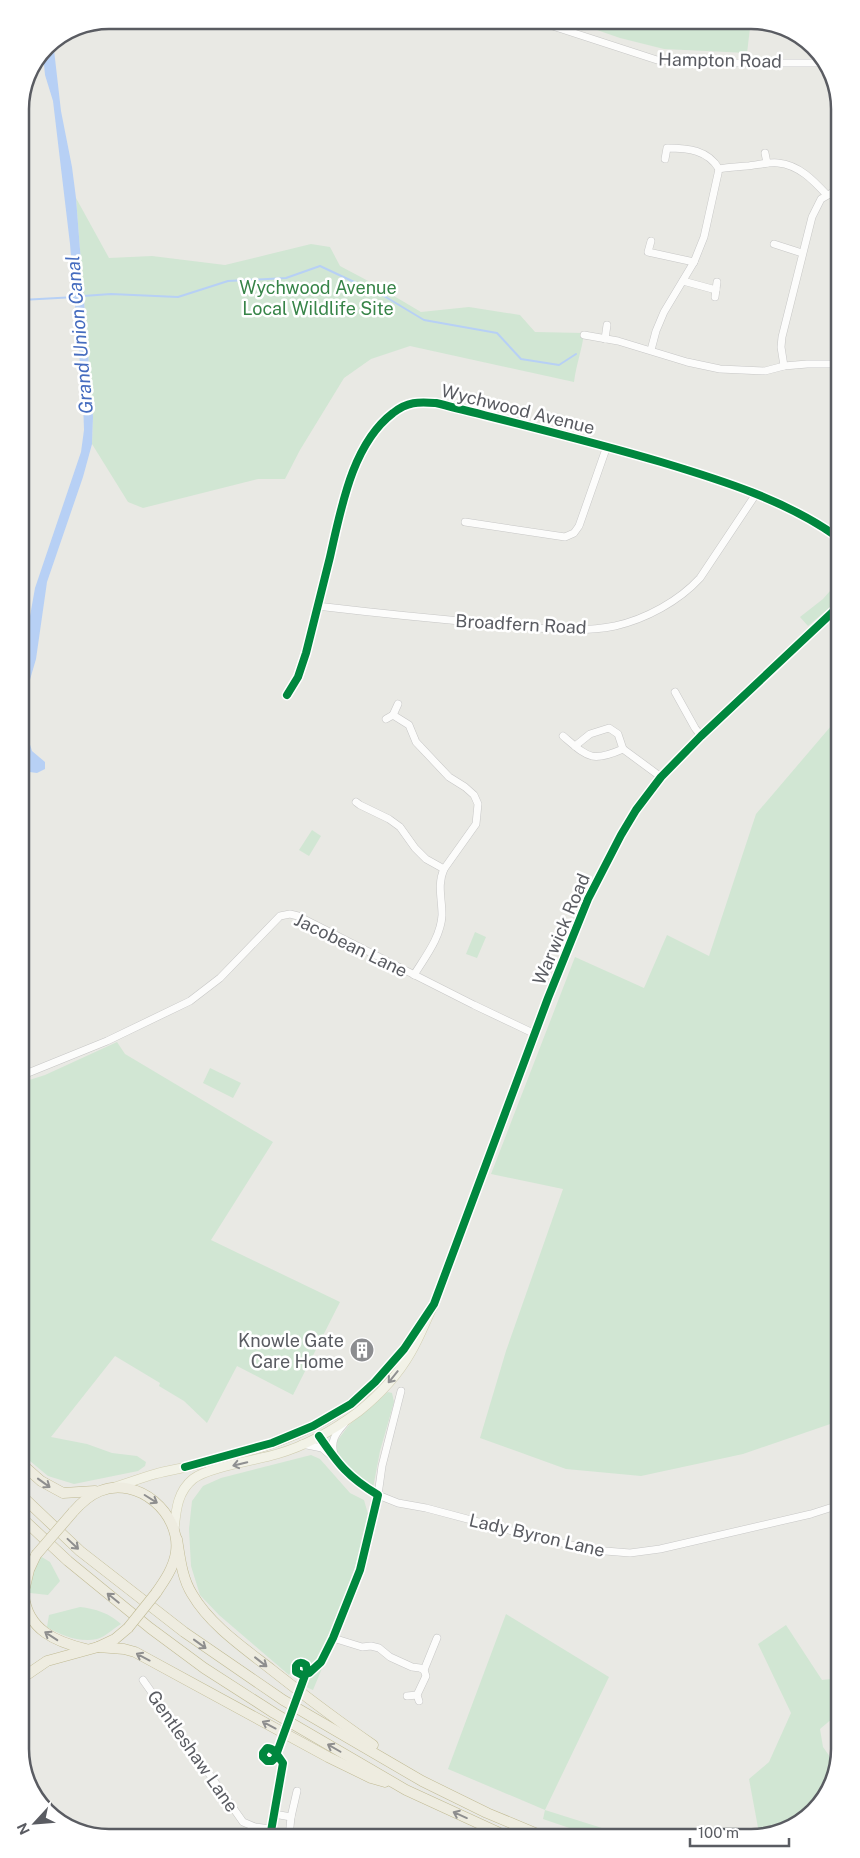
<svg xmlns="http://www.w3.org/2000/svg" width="860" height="1858" viewBox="0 0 860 1858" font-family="'Public Sans',sans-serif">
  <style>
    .green { fill: #d1e6d3 }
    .water { fill: #b7d0f5 }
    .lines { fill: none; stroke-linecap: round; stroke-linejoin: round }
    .stream { stroke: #b7d0f5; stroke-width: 2 }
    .minor-casing { stroke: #c7c7c6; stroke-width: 8 }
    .major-casing { stroke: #d1ceb2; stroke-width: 10 }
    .highway-casing { stroke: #c0ba93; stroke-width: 11 }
    .minor { stroke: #fcfcfb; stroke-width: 7 }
    .major { stroke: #f2f2e7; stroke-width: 9 }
    .highway { stroke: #eeece0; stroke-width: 10 }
    .highway-bridge-casing { stroke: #c0ba93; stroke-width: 11; stroke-linecap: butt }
    .highway-bridge { stroke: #eeece0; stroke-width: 10 }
    .cycleway-casing { stroke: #fff; stroke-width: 11 }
    .cycleway { stroke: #00873e; stroke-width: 8 }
    .oneway { stroke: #8f9091 }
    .oneway2 { stroke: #8e8e8e }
    .labels { text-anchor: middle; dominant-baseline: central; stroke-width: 5; stroke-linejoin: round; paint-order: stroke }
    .street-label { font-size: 18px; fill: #5a5c62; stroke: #fff }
    .park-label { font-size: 18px; fill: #378448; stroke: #fff }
    .poi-label { font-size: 18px; fill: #5a5c62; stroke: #fff; text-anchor: end }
    .water-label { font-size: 19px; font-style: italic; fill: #456cbf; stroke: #fff }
    .rim { fill: none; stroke: #5a5c62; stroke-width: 2.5 }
  </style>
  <rect width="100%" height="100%" fill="#e9e9e4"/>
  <g class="green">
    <polygon points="568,20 751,20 747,53 664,49 620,38"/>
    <path d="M 76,198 L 109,258 L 152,256 L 225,265 L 311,244 L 330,247 L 340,266 L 372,283 L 421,312 L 469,307 L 520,315 L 535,332 L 584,333 C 582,350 576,365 574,382 L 410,346 L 371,359 L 344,378 L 300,450 L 285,479 L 258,479 L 143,508 L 128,502 L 92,444 L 93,417 Z"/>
    <polygon points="837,583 837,601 808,626 800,617 823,599"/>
    <polygon points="837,719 839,1421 743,1454 641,1476 566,1469 480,1438 506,1351 563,1189 491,1174 575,957 644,988 667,935 709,956 756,814"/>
    <polygon points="312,830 321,836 309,856 299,850"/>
    <polygon points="475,932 486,937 477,958 466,954"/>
    <polygon points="117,1042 125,1054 273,1142 211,1240 340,1302 293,1395 237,1366 207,1423 184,1401 159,1386 160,1383 115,1356 51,1437 87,1444 112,1453 137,1456 146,1462 145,1466 138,1471 74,1484 48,1476 24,1456 23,1082 45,1075"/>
    <polygon points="210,1068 241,1083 233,1098 203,1083"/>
    <polygon points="388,1392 392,1393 394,1402 380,1451 373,1488 345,1468 336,1451 337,1441 349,1425"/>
    <polygon points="311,1455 320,1459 350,1493 364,1500 368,1514 361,1548 350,1582 319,1661 323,1666 313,1690 306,1687 311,1666 308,1662 297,1663 289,1675 219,1615 200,1595 191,1566 189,1529 192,1501 203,1486 221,1478"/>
    <polygon points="40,1556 50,1562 60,1581 48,1595 30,1593 29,1579"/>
    <path d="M 80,1607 C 96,1609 109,1613 121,1624 C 114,1628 105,1637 97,1639 C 80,1643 60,1635 47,1627 L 49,1615 Z"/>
    <polygon points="506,1614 609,1677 545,1810 621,1834 587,1834 543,1819 545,1810 448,1769"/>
    <polygon points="786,1625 822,1680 840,1678 840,1712 820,1729 823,1747 835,1764 822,1803 780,1833 759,1833 749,1779 769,1762 791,1713 758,1644"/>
  </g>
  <g class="water">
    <polygon points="53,41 61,111 72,167 76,198 93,417 92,444 83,477 47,582 36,659 22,707 22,661 35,588 81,452 84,430 83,401 70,244 53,101 45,75 43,54 46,46"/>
    <polygon points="22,731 23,731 28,738 32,751 45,762 45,769 37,773 22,771"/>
  </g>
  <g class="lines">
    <g class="stream">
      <polyline points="83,296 111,294 178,297 228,281 286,278 320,266 384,296 424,320 497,333 521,359 559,365 576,354"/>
      <polyline points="21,300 76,297"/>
    </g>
    <defs>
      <g id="minor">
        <polyline points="534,20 657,60 723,63 823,63"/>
        <polyline points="765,153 767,163"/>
        <path d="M 665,159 L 667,148 C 688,148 708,150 719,169"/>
        <polyline points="651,241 648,252 694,262"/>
        <polyline points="774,244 802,253"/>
        <polyline points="683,281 716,290"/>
        <polyline points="715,297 717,282"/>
        <polyline points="584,335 618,341 687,362 720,369 765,371 784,366 807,364 836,364"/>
        <polyline points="605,339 607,325"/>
        <path d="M 651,350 L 656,331 L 664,312 L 694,262 L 704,237 L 719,169 C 728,167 737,167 747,166 C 757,165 768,162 778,163 C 799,165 813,180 827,195"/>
        <polyline points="784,366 781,347 782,337 812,217 821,199 835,191"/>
        <polyline points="465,522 565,537 574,533 579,526 607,446"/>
        <path d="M 317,606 C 376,613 435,619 495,624 C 534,627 576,634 615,626 C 646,619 679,601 700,578 L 756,494"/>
        <polyline points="675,692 695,728 701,736"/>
        <path d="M 287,695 L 298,677 L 306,653 C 314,621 322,589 330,557 C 341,509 352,444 393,413 C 408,401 419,402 436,403 C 511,422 587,440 661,462 C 721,480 785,500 836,536"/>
        <polyline points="393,715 398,704"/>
        <path d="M 386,719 L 393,715 L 409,725 L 416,742 L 449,777 L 465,787 L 474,795 L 478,804 L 476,824 L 444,869 C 437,884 442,899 442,915 C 441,937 425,957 414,975"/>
        <path d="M 563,736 C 588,757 591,763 623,749 L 661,777"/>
        <polyline points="575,746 590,734 609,728 618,734 623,749"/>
        <polyline points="356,802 360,805 389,819 400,827 415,848 426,859 444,869"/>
        <polyline points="23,1075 107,1041 190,1001 220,978 280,916 290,914 298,916 474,1005 535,1034"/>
        <polyline points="319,1436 345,1471 360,1484 378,1495 398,1503 426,1508 535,1537 593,1550 630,1553 660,1549 811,1514 839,1505"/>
        <polyline points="302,1444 322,1448 329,1454"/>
        <path d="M 334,1454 C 330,1441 336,1433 344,1424"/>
        <polyline points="333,1638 362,1647 371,1646 379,1648 390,1657 412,1667 420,1668 424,1670 426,1676 417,1695 419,1701"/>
        <polyline points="321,1662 333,1638 360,1570 378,1495 382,1466 401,1391"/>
        <polyline points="424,1670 437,1638"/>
        <polyline points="143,1680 243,1822 255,1827 271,1829"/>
        <polyline points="407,1696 417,1695"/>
        <polyline points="274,1814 291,1817"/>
        <polyline points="270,1837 283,1763"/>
        <polyline points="289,1837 291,1817 297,1791"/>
      </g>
      <g id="major">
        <path d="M 115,1487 C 128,1483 141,1478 155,1474 C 169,1470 185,1468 199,1464 C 251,1452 307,1436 350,1404 C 376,1386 399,1357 416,1331"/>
        <path d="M 174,1530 C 176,1511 177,1492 193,1479 C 208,1467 257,1460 277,1454 C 305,1446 335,1429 358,1412 C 378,1396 398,1375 411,1352 C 420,1337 426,1320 434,1304 L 548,998 L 588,899 L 621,835 L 636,810 L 661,777 L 701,736 L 837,608"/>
      </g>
      <g id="highway">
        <polyline points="24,1466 41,1481 63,1493 95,1491"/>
        <polyline points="24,1498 80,1551 184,1632 283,1700 422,1781 487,1813 540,1835"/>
        <path d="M 73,1512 C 80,1504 90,1495 100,1491 C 138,1476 181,1513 176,1552 C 174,1567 165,1580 156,1593"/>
        <polyline points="24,1520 68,1561 150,1628 204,1668 274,1713 406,1790 504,1835"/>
        <path d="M 177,1539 C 180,1558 182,1578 192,1594 C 210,1625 244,1648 272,1670 C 305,1696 338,1721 373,1745"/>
        <polyline points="24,1591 29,1570 36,1555"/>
        <path d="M 24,1596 C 28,1630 56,1642 86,1649"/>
        <polyline points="24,1638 25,1609"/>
        <polyline points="98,1647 124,1649 135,1652 328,1757 371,1778 385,1782"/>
        <polyline points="25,1676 47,1661 98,1647 115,1639 128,1628"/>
      </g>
    </defs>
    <use href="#minor" class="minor-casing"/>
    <use href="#major" class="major-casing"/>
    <use href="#highway" class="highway-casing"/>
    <use href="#minor" class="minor"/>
    <use href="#major" class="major"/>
    <use href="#highway" class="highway"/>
    <defs>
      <g id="highway-bridge">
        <polyline points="36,1555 73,1512"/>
        <polyline points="128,1628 156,1593"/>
      </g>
    </defs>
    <use href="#highway-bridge" class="highway-bridge-casing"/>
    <use href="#highway-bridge" class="highway-bridge"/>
    <defs>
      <g id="cycleway">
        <path d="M 287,695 L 298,677 L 306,653 C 314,621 322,589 330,557 C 341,509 352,444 393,413 C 408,401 419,402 436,403 C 511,422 587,440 661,462 C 721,480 785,500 836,536"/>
        <polyline points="185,1467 272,1443 313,1426 351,1404 375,1382 404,1349 434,1304 548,998 588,899 621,835 636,810 661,777 701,736 837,608"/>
        <path d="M 270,1837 L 283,1763 C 278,1757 275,1748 267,1748 L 263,1753 L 263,1757 L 267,1761 L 272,1761 L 275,1758 L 307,1670 L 306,1665 C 302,1662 298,1662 296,1666 L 296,1672 L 302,1675 L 309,1673 L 321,1662 L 333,1638 L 360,1570 L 378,1495 C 348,1477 338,1464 319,1436"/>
      </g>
    </defs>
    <use href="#cycleway" class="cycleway-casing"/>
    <use href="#cycleway" class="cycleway"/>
  </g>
  <defs><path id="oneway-shaft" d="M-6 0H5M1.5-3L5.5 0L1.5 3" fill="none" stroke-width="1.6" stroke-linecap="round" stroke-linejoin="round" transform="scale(1.25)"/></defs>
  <g class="oneway">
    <use href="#oneway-shaft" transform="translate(393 1377) rotate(129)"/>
    <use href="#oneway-shaft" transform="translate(240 1464) rotate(166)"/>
  </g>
  <g class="oneway2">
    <use href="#oneway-shaft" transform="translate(44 1483) rotate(36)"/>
    <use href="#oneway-shaft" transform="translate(151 1499) rotate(32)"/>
    <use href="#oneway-shaft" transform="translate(73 1544) rotate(43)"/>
    <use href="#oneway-shaft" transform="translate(113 1598) rotate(-141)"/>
    <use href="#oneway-shaft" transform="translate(51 1636) rotate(-147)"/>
    <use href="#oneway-shaft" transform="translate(200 1644) rotate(36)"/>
    <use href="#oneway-shaft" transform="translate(143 1657) rotate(-152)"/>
    <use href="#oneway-shaft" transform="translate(261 1662) rotate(38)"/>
    <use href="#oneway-shaft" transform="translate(269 1725) rotate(-152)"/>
    <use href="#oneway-shaft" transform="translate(334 1748) rotate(-150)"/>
    <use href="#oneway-shaft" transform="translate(460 1815) rotate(-156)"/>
  </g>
  <defs>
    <symbol id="building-disc" viewBox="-11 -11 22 22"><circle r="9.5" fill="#8c8d90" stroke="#fff"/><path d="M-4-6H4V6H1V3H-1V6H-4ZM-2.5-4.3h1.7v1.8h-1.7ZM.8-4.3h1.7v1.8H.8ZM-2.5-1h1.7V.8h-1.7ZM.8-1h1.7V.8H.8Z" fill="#fff"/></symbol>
  </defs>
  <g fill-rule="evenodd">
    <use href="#building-disc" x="348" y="1336" width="28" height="28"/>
  </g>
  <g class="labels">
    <g class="street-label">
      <text transform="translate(720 60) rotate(1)">Hampton Road</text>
      <text transform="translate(518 409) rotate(14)">Wychwood Avenue</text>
      <text transform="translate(521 624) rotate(3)">Broadfern Road</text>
      <text transform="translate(561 929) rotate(-67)">Warwick Road</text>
      <text transform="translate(351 945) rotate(26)">Jacobean Lane</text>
      <text transform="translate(537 1535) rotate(13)">Lady Byron Lane</text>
      <text transform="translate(193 1751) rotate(55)">Gentleshaw Lane</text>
    </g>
    <g class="park-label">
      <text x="318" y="287">Wychwood Avenue<tspan x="318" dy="21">Local Wildlife Site</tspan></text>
    </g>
    <g class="poi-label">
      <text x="344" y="1340">Knowle Gate<tspan x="344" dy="21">Care Home</tspan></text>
    </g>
    <g class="water-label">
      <text transform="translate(79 335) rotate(-95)">Grand Union Canal</text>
    </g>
  </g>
  <path d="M0 0H860V1858H0ZM109 29H751A80 80 0 0 1 831 109V1749A80 80 0 0 1 751 1829H109A80 80 0 0 1 29 1749V109A80 80 0 0 1 109 29Z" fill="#fff" fill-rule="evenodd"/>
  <path class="rim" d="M109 29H751A80 80 0 0 1 831 109V1749A80 80 0 0 1 751 1829H109A80 80 0 0 1 29 1749V109A80 80 0 0 1 109 29Z"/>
  <g transform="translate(35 1823) rotate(244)" stroke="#ffffff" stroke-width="4" paint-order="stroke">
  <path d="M0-4L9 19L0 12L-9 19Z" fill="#5a5c62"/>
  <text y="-8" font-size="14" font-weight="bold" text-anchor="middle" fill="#5a5c62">N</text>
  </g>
  <path d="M690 1838v8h99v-8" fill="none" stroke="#5a5c62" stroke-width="2.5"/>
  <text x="698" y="1838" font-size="15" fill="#5a5c62" stroke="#ffffff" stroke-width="4" paint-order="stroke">100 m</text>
</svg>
